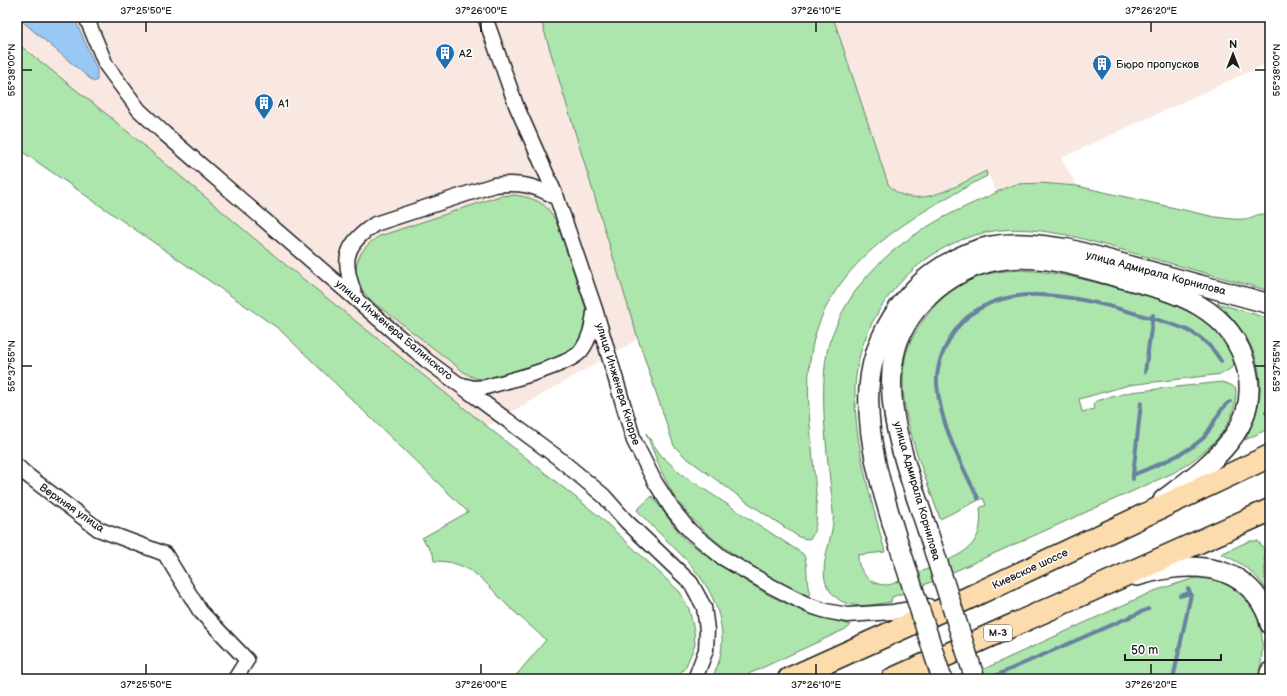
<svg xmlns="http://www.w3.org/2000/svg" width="1287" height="696" viewBox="0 0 1287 696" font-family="'Balsamiq Sans',sans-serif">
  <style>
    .built { fill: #f8e8e1 }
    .green { fill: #ace6ac; stroke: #648164 }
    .water { fill: #99c8f4; stroke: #67839e }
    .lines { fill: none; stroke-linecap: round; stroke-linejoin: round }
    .stream { stroke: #67839e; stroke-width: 4 }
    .street-casing { stroke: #1c1c1c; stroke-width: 17 }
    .secondary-casing { stroke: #1c1c1c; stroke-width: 22 }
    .highway-casing { stroke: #1c1c1c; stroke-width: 25 }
    .street { stroke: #fff; stroke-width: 14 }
    .secondary { stroke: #fff; stroke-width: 19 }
    .highway { stroke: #fcdcac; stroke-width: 22 }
    .secondary-bridge-casing { stroke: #1c1c1c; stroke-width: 22; stroke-linecap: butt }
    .secondary-bridge { stroke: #fff; stroke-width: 19 }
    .ticks { fill: none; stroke: #1c1c1c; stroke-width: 1.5 }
    .labels { text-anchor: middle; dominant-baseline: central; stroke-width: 3; stroke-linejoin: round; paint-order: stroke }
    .shield { fill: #fff; stroke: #606060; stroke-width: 1 }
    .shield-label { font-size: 10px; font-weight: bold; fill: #1c1c1c }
    .poi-label { font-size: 11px; fill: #1c1c1c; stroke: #fff; text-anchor: start }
    .street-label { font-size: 11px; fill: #1c1c1c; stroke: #fff }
    .neatline { fill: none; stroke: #1c1c1c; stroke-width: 1.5 }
    .ticks-label { font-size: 10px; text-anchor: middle; fill: #1c1c1c }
  </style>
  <rect width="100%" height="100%" fill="#fff"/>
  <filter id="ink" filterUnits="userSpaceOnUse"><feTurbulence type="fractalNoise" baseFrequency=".025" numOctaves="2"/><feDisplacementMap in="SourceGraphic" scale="8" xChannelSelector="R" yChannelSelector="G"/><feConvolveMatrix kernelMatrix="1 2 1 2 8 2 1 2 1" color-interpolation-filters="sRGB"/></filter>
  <g filter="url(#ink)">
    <g class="built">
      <polygon points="17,17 540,17 638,339 486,427 287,266 109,116 17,43"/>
      <polygon points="833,17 1270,17 1270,62 1061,158 1077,186 1063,184 1013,185 997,193 986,171 943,192 915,198 904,196 893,190 888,184"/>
    </g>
    <g class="green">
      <path d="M 540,17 L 833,17 L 888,184 C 912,215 960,184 986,171 L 987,176 C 915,214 829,261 812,348 C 805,385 810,423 813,460 C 814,480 822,521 811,538 L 807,539 L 799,537 L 744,500 L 684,456 L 674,446 L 638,339 Z"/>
      <path d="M 17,43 L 109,116 L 287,266 L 600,517 L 680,592 L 689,609 L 694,630 L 695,645 L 686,666 L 676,679 L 513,679 L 546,640 C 534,629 521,618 509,607 C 485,583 472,561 434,561 L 433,554 L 422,538 L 468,512 L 279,329 L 17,148 Z"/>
      <path d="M 1040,183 L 1077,186 L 1215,217 C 1225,218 1234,220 1245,219 C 1256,217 1257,212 1270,215 L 1270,291 L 1072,236 C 1045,231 1016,226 988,232 C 916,246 857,315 855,389 C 854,445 871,498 885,552 L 858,555 C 857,573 874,589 892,584 C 907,578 922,571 937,565 C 967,552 984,544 980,508 L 986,505 L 983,498 L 940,519 C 924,471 895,411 905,359 C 908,342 918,327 928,314 C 975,253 1043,269 1106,285 C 1148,296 1199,304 1225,343 C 1230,350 1236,358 1233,367 L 1222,374 L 1129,385 L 1079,399 L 1082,412 L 1094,409 L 1093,405 L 1096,401 L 1131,392 L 1222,382 L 1231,385 L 1236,389 C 1237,429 1205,454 1173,473 L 913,590 L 892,597 L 891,602 C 869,605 846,612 830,591 C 814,569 836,537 833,512 C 829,461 818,402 827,352 C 829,339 836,327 841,315 C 870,257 927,222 985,198 C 994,194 1004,188 1013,185 C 1021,183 1031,184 1040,183 Z"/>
      <path d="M 515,195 C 539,199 548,204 558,226 L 586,309 C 587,324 587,339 575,350 C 566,358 500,379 487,379 C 478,380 471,377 464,372 C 443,356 422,339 401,323 C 388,312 366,301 359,284 C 350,264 363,245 380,236 L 500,196 Z"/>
      <path d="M 1217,303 L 1270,319 L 1270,428 L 1245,440 C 1273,387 1261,342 1217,303 Z"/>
      <path d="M 646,433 L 660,454 L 681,474 L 803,554 C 809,562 805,581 810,594 L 808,596 C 756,570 703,542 672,492 C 661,473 654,453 646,433 Z"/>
      <path d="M 652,496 L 683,538 L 719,565 L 767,594 L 808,614 L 851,625 L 848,628 L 738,679 L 711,679 C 721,663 724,644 721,626 C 713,573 670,548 637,510 Z"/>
      <path d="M 1249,541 L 1258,541 L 1264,549 L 1265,579 L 1270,579 L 1270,596 C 1260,576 1242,562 1221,554 Z"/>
      <path d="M 1195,578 C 1227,575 1255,599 1261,630 C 1264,646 1261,663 1259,679 L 1142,679 L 1139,675 L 1132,679 L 962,679 L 1154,591 Z"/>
    </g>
    <polygon class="water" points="17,17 74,17 97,70 97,80 94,82"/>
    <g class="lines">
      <g class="stream">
        <polyline points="1145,372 1153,315"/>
        <polyline points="1266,412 1270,411"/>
        <polyline points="1133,475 1141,403"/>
        <path d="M 1133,479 L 1133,475 C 1156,465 1183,456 1202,439 C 1212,430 1219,407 1230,402"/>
        <path d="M 978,498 C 960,462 940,424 937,384 C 936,367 943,350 952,335 C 991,274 1079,296 1137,314 C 1172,325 1201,327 1221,361"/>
        <polyline points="1180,596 1190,593"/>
        <polyline points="988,679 1148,609"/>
        <polyline points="1173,679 1191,594 1188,589"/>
      </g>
      <defs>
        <g id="street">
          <polyline points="86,17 106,65 139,110 165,134 426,360 557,457 604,496 626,521 691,583 704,607 707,630 706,650 695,679"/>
          <polyline points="485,17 516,105 557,198 595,309 634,441 655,482 672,509 690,531 723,558 771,586 808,605 826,611 847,615 893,612 928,606"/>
          <path d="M 356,298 C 343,262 341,247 375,224 L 494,185 C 520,182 535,185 557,198"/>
          <path d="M 462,385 L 474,388 L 486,387 C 507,381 569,366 581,351 C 590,339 592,327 594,313"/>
          <polyline points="17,466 27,475 98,529 165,554 200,611 247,660 235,679"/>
        </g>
        <g id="secondary">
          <path d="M 927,529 C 910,478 883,410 894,356 C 903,309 948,271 994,261 C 1034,252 1076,266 1114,276 C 1171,291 1232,304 1247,370 C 1252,392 1248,415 1235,434 C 1217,461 1188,481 1163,500"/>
          <path d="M 899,545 C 883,494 866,442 869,388 C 873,321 926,260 991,246 C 1017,241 1044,245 1069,249 L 1270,304"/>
          <path d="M 1137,576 C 1176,564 1226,559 1255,594 C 1262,603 1268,613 1270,624"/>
          <polyline points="1269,679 1270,672"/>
        </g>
        <g id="highway">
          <polyline points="789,679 964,600 1270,456"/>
          <polyline points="893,679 1270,510"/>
        </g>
      </defs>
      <use href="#street" class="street-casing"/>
      <use href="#secondary" class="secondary-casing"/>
      <use href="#highway" class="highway-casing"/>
      <use href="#street" class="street"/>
      <use href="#secondary" class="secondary"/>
      <use href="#highway" class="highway"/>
      <defs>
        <g id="secondary-bridge">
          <polyline points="927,529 975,679"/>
          <polyline points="899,545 942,679"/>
        </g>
      </defs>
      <use href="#secondary-bridge" class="secondary-bridge-casing"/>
      <use href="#secondary-bridge" class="secondary-bridge"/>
    </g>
  </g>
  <path class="ticks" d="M 146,22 L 146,32M 481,22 L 481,32M 816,22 L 816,32M 1151,22 L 1151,32M 22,70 L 32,70M 1255,70 L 1265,70M 22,366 L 32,366M 1255,366 L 1265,366M 146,664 L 146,674M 481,664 L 481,674M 816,664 L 816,674M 1151,664 L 1151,674"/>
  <defs>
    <symbol id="building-pin" viewBox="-11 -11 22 30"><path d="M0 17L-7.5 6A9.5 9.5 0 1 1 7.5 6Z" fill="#1f6fb2" stroke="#fff"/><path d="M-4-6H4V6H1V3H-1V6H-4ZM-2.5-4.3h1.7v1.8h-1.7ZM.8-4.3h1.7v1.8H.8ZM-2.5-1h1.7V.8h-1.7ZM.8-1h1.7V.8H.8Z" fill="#fff"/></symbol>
  </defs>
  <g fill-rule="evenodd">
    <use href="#building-pin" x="434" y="42" width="22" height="30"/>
    <use href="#building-pin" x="1091" y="53" width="22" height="30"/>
    <use href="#building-pin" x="253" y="92" width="22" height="30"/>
  </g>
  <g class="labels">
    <rect class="shield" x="984" y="625" width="28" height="16" rx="3"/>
    <g class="shield-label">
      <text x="998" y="633">М-3</text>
    </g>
    <g class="poi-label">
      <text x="459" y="53">А2</text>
      <text x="1116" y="64">Бюро пропусков</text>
      <text x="278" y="103">А1</text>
    </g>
    <g class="street-label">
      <text transform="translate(1156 273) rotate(15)">улица Адмирала Корнилова</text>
      <text transform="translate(394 330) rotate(40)">улица Инженера Балинского</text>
      <text transform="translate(618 384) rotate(73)">улица Инженера Кнорре</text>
      <text transform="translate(917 491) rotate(74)">улица Адмирала Корнилова</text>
      <text transform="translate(72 508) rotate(35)">Верхняя улица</text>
      <text transform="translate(1030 569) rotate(-25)">Киевское шоссе</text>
    </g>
  </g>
  <rect width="1287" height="696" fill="none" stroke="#fff" stroke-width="44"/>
  <g transform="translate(1233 54)" stroke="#ffffff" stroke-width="3" paint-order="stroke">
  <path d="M0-3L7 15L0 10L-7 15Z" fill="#1c1c1c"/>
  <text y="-6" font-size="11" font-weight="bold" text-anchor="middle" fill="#1c1c1c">N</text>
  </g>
  <path d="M1125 654v6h96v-6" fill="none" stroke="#1c1c1c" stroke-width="2"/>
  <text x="1131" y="654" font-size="12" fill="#1c1c1c" stroke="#ffffff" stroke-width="3" paint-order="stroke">50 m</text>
  <rect x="22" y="22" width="1243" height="652" class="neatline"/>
  <g class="ticks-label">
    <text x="146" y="14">37°25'50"E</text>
    <text x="481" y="14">37°26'00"E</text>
    <text x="816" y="14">37°26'10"E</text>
    <text x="1151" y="14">37°26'20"E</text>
    <text transform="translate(11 70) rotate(-90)" y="4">55°38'00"N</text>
    <text transform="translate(1276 70) rotate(-90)" y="4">55°38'00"N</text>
    <text transform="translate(11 366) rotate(-90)" y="4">55°37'55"N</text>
    <text transform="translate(1276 366) rotate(-90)" y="4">55°37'55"N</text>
    <text x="146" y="688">37°25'50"E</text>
    <text x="481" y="688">37°26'00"E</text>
    <text x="816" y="688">37°26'10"E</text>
    <text x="1151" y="688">37°26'20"E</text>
  </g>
</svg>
